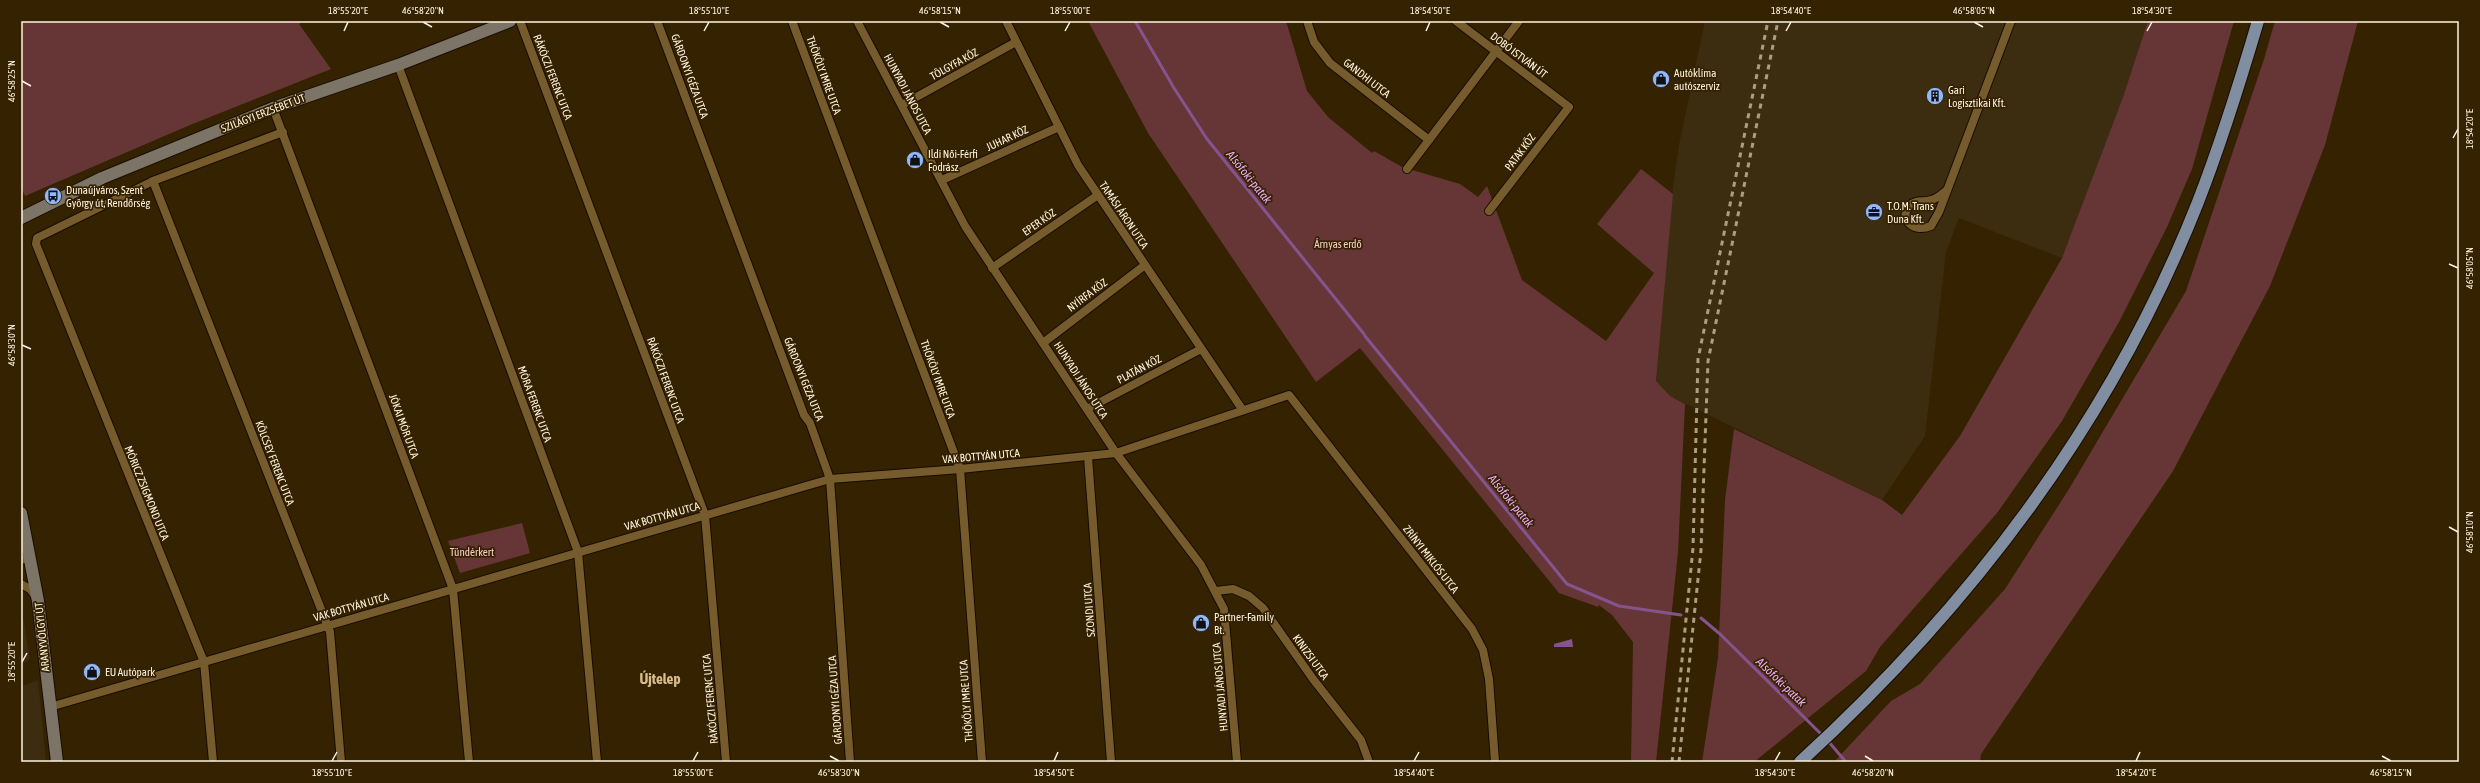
<svg xmlns="http://www.w3.org/2000/svg" width="2480" height="783" viewBox="0 0 2480 783" font-family="'Asap Condensed',sans-serif">
  <style>
    .built { fill: #3d2d10 }
    .green { fill: #663636 }
    .water { fill: #85548e }
    .lines { fill: none; stroke-linecap: round; stroke-linejoin: round }
    .stream { stroke: #85548e; stroke-width: 3 }
    .street-casing { stroke: #180c00; stroke-width: 10 }
    .secondary-casing { stroke: #180c00; stroke-width: 14 }
    .primary-casing { stroke: #180c00; stroke-width: 14 }
    .street { stroke: #765c2d; stroke-width: 8 }
    .secondary { stroke: #7b7467; stroke-width: 12 }
    .primary { stroke: #818da0; stroke-width: 12 }
    .rail { stroke: #ac9d84; stroke-width: 3; stroke-dasharray: 5 5; stroke-linecap: butt }
    .ticks { fill: none; stroke: #fff3e0; stroke-width: 1.5 }
    .labels { text-anchor: middle; dominant-baseline: central; stroke-width: 3.5; stroke-linejoin: round; paint-order: stroke }
    .street-label { font-size: 11px; fill: #fff3e0; stroke: #342200 }
    .poi-label { font-size: 11px; fill: #fff3e0; stroke: #342200; text-anchor: start }
    .park-label { font-size: 11px; fill: #fdcecc; stroke: #342200 }
    .water-label { font-size: 12px; font-style: italic; fill: #f1abfe; stroke: #342200 }
    .district-label { font-size: 15px; font-weight: bold; fill: #d9bd8c; stroke: #342200 }
    .neatline { fill: none; stroke: #fff3e0; stroke-width: 1.5 }
    .ticks-label { font-size: 10px; text-anchor: middle; fill: #fff3e0 }
  </style>
  <rect width="100%" height="100%" fill="#342200"/>
  <g class="built">
    <polygon points="1705,21 2148,21 2123,97 2062,258 1959,218 1946,252 1925,436 1882,500 1670,396 1656,381 1673,188 1679,145"/>
    <polygon points="21,605 30,659 21,665"/>
    <polygon points="38,680 46,762 21,762 21,687"/>
  </g>
  <g class="green">
    <polygon points="21,21 303,21 299,24 331,69 190,125 25,196 21,187"/>
    <polygon points="1088,21 1286,21 1307,91 1328,117 1372,153 1374,151 1402,167 1460,184 1478,197 1487,186 1522,280 1606,341 1654,273 1597,224 1641,169 1673,194 1656,381 1670,396 1685,404 1678,552 1656,762 1631,762 1633,642 1612,615 1599,605 1598,607 1559,593 1360,348 1316,382 1148,133"/>
    <polygon points="2148,21 2234,21 2192,169 2167,227 2119,322 2062,421 1997,513 1880,647 1866,671 1754,762 1702,762 1718,658 1725,500 1734,429 1882,500 1902,515 1960,436 2062,258 2123,97"/>
    <polygon points="2275,21 2358,21 2325,145 2270,286 2173,471 1981,754 1980,762 1834,762 1891,701 1920,684 2005,589 2069,489 2186,291 2264,59"/>
    <polygon points="522,523 530,553 460,573 448,541"/>
  </g>
  <polygon class="water" points="1572,639 1573,647 1554,647 1554,644"/>
  <g class="lines">
    <g class="stream">
      <polyline points="1135,21 1174,88 1207,139 1364,334"/>
      <polyline points="1365,336 1567,584 1619,606 1681,615"/>
      <polyline points="1701,618 1720,634 1824,737"/>
      <polyline points="1828,741 1846,762"/>
    </g>
    <defs>
      <g id="street">
        <polyline points="520,21 705,515 726,762"/>
        <polyline points="657,21 804,415 810,423 830,479 850,762"/>
        <polyline points="792,21 960,469 982,762"/>
        <polyline points="857,21 965,226 1116,453 1201,565 1224,609 1237,762"/>
        <polyline points="1006,21 1078,165 1242,409"/>
        <polyline points="1307,21 1314,42 1330,63 1429,140"/>
        <polyline points="1456,21 1569,107 1489,211"/>
        <polyline points="398,65 578,552 597,762"/>
        <polyline points="902,105 1016,42"/>
        <polyline points="273,108 453,589 469,762"/>
        <polyline points="1407,169 1519,21"/>
        <polyline points="942,180 1059,127"/>
        <polyline points="153,181 330,632 341,762"/>
        <path d="M 1947,190 C 1943,193 1937,199 1931,200 C 1924,203 1917,199 1910,205 C 1898,217 1912,234 1931,226 L 1939,212 L 2011,21"/>
        <polyline points="992,268 1098,195"/>
        <polyline points="1043,343 1145,265"/>
        <polyline points="1087,409 1201,349"/>
        <polyline points="1088,457 1111,762"/>
        <polyline points="21,560 31,557"/>
        <polyline points="21,584 30,589 35,596"/>
        <polyline points="1216,591 1233,589 1249,596 1263,608 1313,679 1361,740 1369,762"/>
        <polyline points="50,707 830,479 960,469 1116,453 1289,395 1472,629 1483,650 1489,679 1495,762"/>
        <polyline points="213,762 204,662 36,244 37,238 153,181 283,132"/>
      </g>
      <g id="secondary">
        <polyline points="21,218 102,178 273,108 398,65 510,21"/>
        <polyline points="21,513 38,601 57,762"/>
      </g>
      <path id="primary" d="M 1800,762 C 1972,605 2112,420 2198,202 C 2221,143 2240,82 2258,21"/>
    </defs>
    <use href="#street" class="street-casing"/>
    <use href="#secondary" class="secondary-casing"/>
    <use href="#primary" class="primary-casing"/>
    <use href="#street" class="street"/>
    <use href="#secondary" class="secondary"/>
    <use href="#primary" class="primary"/>
    <g class="rail">
      <polyline points="1672,762 1693,548 1698,359 1768,21"/>
      <polyline points="1679,762 1701,550 1708,361 1778,21"/>
    </g>
  </g>
  <path class="ticks" d="M 423,22 L 432,27M 940,22 L 949,27M 1974,22 L 1983,27M 344,31 L 348,22M 704,31 L 709,22M 1065,31 L 1070,22M 1426,31 L 1430,22M 1786,31 L 1791,22M 2147,31 L 2152,22M 22,81 L 31,86M 2453,138 L 2458,129M 2449,264 L 2458,268M 22,345 L 31,349M 2449,527 L 2458,532M 22,662 L 27,653M 830,756 L 839,761M 1865,756 L 1873,761M 2382,756 L 2391,761M 332,761 L 337,752M 693,761 L 698,752M 1054,761 L 1058,752M 1414,761 L 1419,752M 1775,761 L 1780,752M 2136,761 L 2140,752"/>
  <defs>
    <symbol id="shop-disc" viewBox="-11 -11 22 22"><circle r="9.5" fill="#90b8fd" stroke="#342200"/><path d="M-5-2.5h2.3a2.7 3.5 0 0 1 5.4 0H5L5.5 6h-11ZM-1.5-2.5h3a1.5 2.3 0 0 0-3 0Z" fill="#111"/></symbol>
    <symbol id="building-disc" viewBox="-11 -11 22 22"><circle r="9.5" fill="#90b8fd" stroke="#342200"/><path d="M-4-6H4V6H1V3H-1V6H-4ZM-2.5-4.3h1.7v1.8h-1.7ZM.8-4.3h1.7v1.8H.8ZM-2.5-1h1.7V.8h-1.7ZM.8-1h1.7V.8H.8Z" fill="#111"/></symbol>
    <symbol id="bus-disc" viewBox="-11 -11 22 22"><circle r="9.5" fill="#90b8fd" stroke="#342200"/><path d="M-5-6H5V4H4V6H2V4H-2V6H-4V4H-5ZM-3.5-4V0h7V-4ZM-3.5 1.2v1.5H-2V1.2ZM2 1.2v1.5H3.5V1.2Z" fill="#111"/></symbol>
    <symbol id="office-disc" viewBox="-11 -11 22 22"><circle r="9.5" fill="#90b8fd" stroke="#342200"/><path d="M-6-3h4V-5.5h4V-3h4V5H-6ZM-1-4.5V-3h2v-1.5ZM-6 0V1H6V0Z" fill="#111"/></symbol>
  </defs>
  <g fill-rule="evenodd">
    <use href="#shop-disc" x="1651" y="69" width="20" height="20"/>
    <use href="#building-disc" x="1925" y="86" width="20" height="20"/>
    <use href="#shop-disc" x="905" y="150" width="20" height="20"/>
    <use href="#bus-disc" x="43" y="186" width="20" height="20"/>
    <use href="#office-disc" x="1864" y="202" width="20" height="20"/>
    <use href="#shop-disc" x="1191" y="613" width="20" height="20"/>
    <use href="#shop-disc" x="82" y="662" width="20" height="20"/>
  </g>
  <g class="labels">
    <g class="street-label">
      <text transform="translate(1519 55) rotate(37)">DOBÓ ISTVÁN ÚT</text>
      <text transform="translate(954 64) rotate(-29)">TÖLGYFA KÖZ</text>
      <text transform="translate(824 75) rotate(70)">THÖKÖLY IMRE UTCA</text>
      <text transform="translate(690 76) rotate(70)">GÁRDONYI GÉZA UTCA</text>
      <text transform="translate(553 77) rotate(69)">RÁKÓCZI FERENC UTCA</text>
      <text transform="translate(1367 78) rotate(38)">GANDHI UTCA</text>
      <text transform="translate(908 94) rotate(62)">HUNYADI JÁNOS UTCA</text>
      <text transform="translate(263 113) rotate(-21)">SZILÁGYI ERZSÉBET ÚT</text>
      <text transform="translate(1007 138) rotate(-25)">JUHAR KÖZ</text>
      <text transform="translate(1520 152) rotate(-53)">PATAK KÖZ</text>
      <text transform="translate(1124 215) rotate(56)">TAMÁSI ÁRON UTCA</text>
      <text transform="translate(1039 222) rotate(-35)">EPER KÖZ</text>
      <text transform="translate(1087 295) rotate(-37)">NYÍRFA KÖZ</text>
      <text transform="translate(1139 369) rotate(-28)">PLATÁN KÖZ</text>
      <text transform="translate(804 379) rotate(68)">GÁRDONYI GÉZA UTCA</text>
      <text transform="translate(938 379) rotate(70)">THÖKÖLY IMRE UTCA</text>
      <text transform="translate(666 380) rotate(70)">RÁKÓCZI FERENC UTCA</text>
      <text transform="translate(1081 380) rotate(57)">HUNYADI JÁNOS UTCA</text>
      <text transform="translate(535 404) rotate(70)">MÓRA FERENC UTCA</text>
      <text transform="translate(404 426) rotate(70)">JÓKAI MÓR UTCA</text>
      <text transform="translate(981 456) rotate(-5)">VAK BOTTYÁN UTCA</text>
      <text transform="translate(275 463) rotate(69)">KÖLCSEY FERENC UTCA</text>
      <text transform="translate(147 493) rotate(68)">MÓRICZ ZSIGMOND UTCA</text>
      <text transform="translate(662 516) rotate(-16)">VAK BOTTYÁN UTCA</text>
      <text transform="translate(1431 559) rotate(52)">ZRÍNYI MIKLÓS UTCA</text>
      <text transform="translate(351 607) rotate(-16)">VAK BOTTYÁN UTCA</text>
      <text transform="translate(1089 610) rotate(-94)">SZONDI UTCA</text>
      <text transform="translate(42 637) rotate(-96)">ARANYVÖLGYI ÚT</text>
      <text transform="translate(1311 657) rotate(54)">KINIZSI UTCA</text>
      <text transform="translate(1220 687) rotate(-95)">HUNYADI JÁNOS UTCA</text>
      <text transform="translate(710 699) rotate(-95)">RÁKÓCZI FERENC UTCA</text>
      <text transform="translate(835 700) rotate(-94)">GÁRDONYI GÉZA UTCA</text>
      <text transform="translate(966 701) rotate(-94)">THÖKÖLY IMRE UTCA</text>
    </g>
    <g class="poi-label">
      <text x="1674" y="73">Autóklíma<tspan x="1674" dy="13">autószerviz</tspan></text>
      <text x="1948" y="90">Gari<tspan x="1948" dy="13">Logisztikai Kft.</tspan></text>
      <text x="928" y="154">Ildi Női-Férfi<tspan x="928" dy="13">Fodrász</tspan></text>
      <text x="66" y="190">Dunaújváros, Szent<tspan x="66" dy="13">György út, Rendőrség</tspan></text>
      <text x="1887" y="206">T.O.M. Trans<tspan x="1887" dy="13">Duna Kft.</tspan></text>
      <text x="1214" y="617">Partner-Family<tspan x="1214" dy="13">Bt.</tspan></text>
      <text x="105" y="672">EU Autópark</text>
    </g>
    <g class="park-label">
      <text x="1338" y="244">Árnyas erdő</text>
      <text x="472" y="552">Tündérkert</text>
    </g>
    <g class="water-label">
      <text transform="translate(1249 177) rotate(51)">Alsófoki-patak</text>
      <text transform="translate(1511 501) rotate(51)">Alsófoki-patak</text>
      <text transform="translate(1781 682) rotate(44)">Alsófoki-patak</text>
    </g>
    <g class="district-label">
      <text x="660" y="678">Újtelep</text>
    </g>
  </g>
  <rect width="2480" height="783" fill="none" stroke="#342200" stroke-width="44"/>
  <rect x="22" y="22" width="2436" height="739" class="neatline"/>
  <g class="ticks-label">
    <text x="348" y="14">18°55'20"E</text>
    <text x="423" y="14">46°58'20"N</text>
    <text x="709" y="14">18°55'10"E</text>
    <text x="940" y="14">46°58'15"N</text>
    <text x="1070" y="14">18°55'00"E</text>
    <text x="1430" y="14">18°54'50"E</text>
    <text x="1791" y="14">18°54'40"E</text>
    <text x="1974" y="14">46°58'05"N</text>
    <text x="2152" y="14">18°54'30"E</text>
    <text transform="translate(11 81) rotate(-90)" y="4">46°58'25"N</text>
    <text transform="translate(2469 129) rotate(-90)" y="4">18°54'20"E</text>
    <text transform="translate(2469 268) rotate(-90)" y="4">46°58'05"N</text>
    <text transform="translate(11 345) rotate(-90)" y="4">46°58'30"N</text>
    <text transform="translate(2469 532) rotate(-90)" y="4">46°58'10"N</text>
    <text transform="translate(11 662) rotate(-90)" y="4">18°55'20"E</text>
    <text x="332" y="776">18°55'10"E</text>
    <text x="693" y="776">18°55'00"E</text>
    <text x="839" y="776">46°58'30"N</text>
    <text x="1054" y="776">18°54'50"E</text>
    <text x="1414" y="776">18°54'40"E</text>
    <text x="1775" y="776">18°54'30"E</text>
    <text x="1873" y="776">46°58'20"N</text>
    <text x="2136" y="776">18°54'20"E</text>
    <text x="2391" y="776">46°58'15"N</text>
  </g>
</svg>
